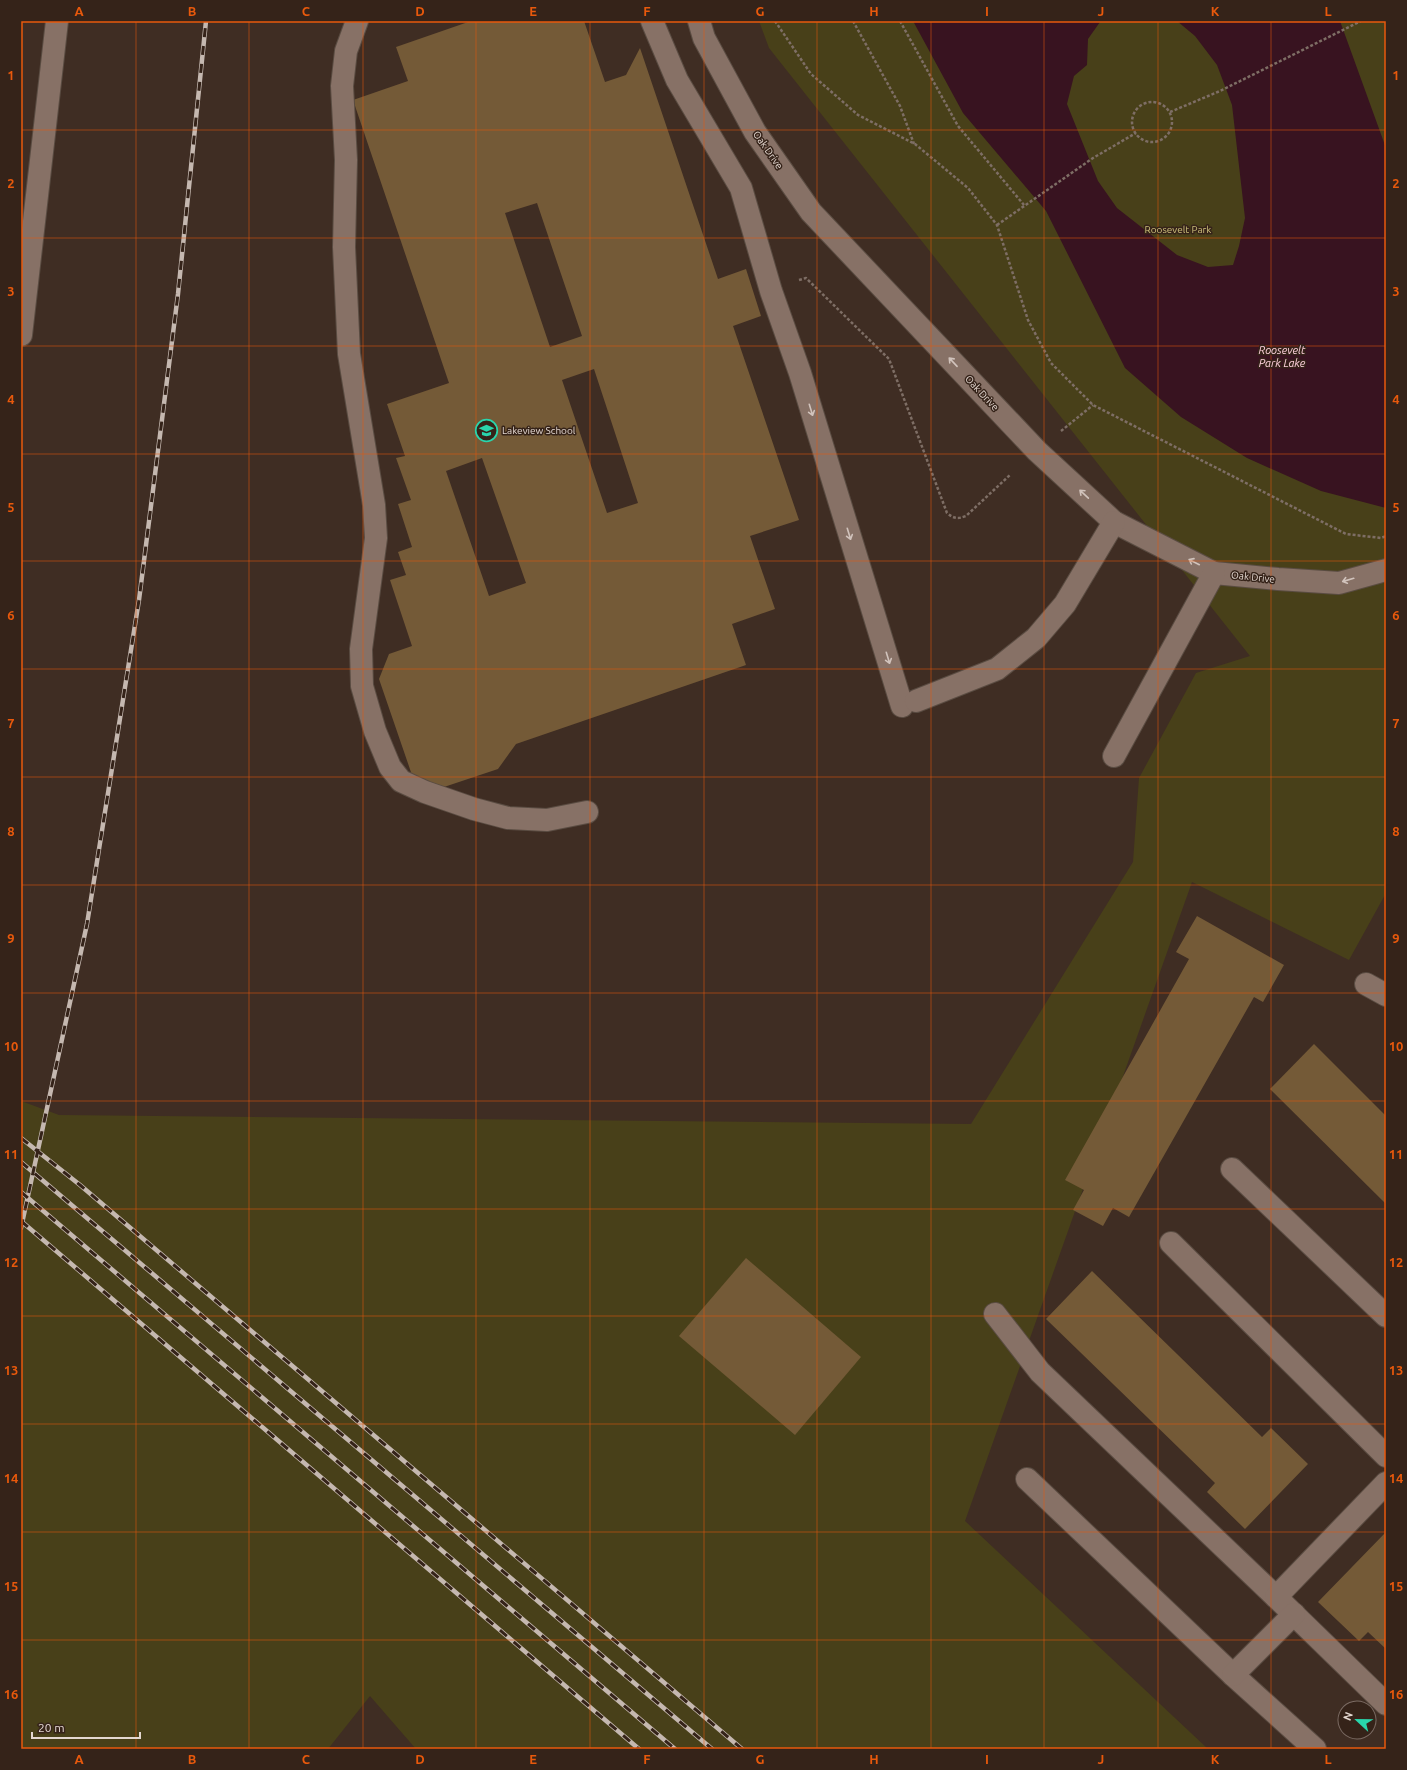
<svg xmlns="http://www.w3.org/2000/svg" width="1407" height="1770" viewBox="0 0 1407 1770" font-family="Ubuntu,sans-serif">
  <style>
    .green { fill: #484019 }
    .water { fill: #381320 }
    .building { fill: #745a37; fill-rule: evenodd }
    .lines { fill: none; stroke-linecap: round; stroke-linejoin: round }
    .minor-casing { stroke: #5a4c42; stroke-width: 24 }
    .path { stroke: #7e6e65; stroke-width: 2.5; stroke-dasharray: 3 2; stroke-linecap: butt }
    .minor { stroke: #877166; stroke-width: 22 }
    .rail-casing { stroke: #c5b8b0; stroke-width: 4.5 }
    .rail { stroke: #352319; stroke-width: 3; stroke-dasharray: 9; stroke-linecap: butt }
    .oneway { stroke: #d1c3bc }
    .grid { fill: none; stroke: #e8590c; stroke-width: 1; stroke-opacity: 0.55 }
    .labels { text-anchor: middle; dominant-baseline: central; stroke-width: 3; stroke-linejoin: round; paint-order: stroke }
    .street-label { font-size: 10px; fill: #e4d8d1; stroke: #352319 }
    .park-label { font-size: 10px; fill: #cdc07b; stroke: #352319 }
    .poi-label { font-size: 10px; fill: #e4d8d1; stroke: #352319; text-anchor: start }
    .water-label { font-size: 11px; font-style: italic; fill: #fed0dc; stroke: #352319 }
    .neatline { fill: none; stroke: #e8590c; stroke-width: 1.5 }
    .grid-label { font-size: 13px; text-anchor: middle; font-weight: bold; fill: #e8590c }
  </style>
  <rect width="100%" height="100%" fill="#3f2d23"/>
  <polygon class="green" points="759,21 1386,21 1386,893 1349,960 1192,882 965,1521 1208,1749 416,1749 370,1696 328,1749 21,1749 21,1101 59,1115 971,1124 1133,862 1139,778 1196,673 1250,656 769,48"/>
  <polygon class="water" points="913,21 1121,21 1100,22 1088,39 1087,65 1074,76 1067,104 1098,181 1117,208 1177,255 1208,267 1233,265 1239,246 1245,218 1232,105 1217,65 1195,36 1177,21 1340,21 1386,148 1386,508 1321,491 1247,458 1181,417 1125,368 1046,211 963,113"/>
  <g class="building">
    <path d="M 471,21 L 584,21 L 605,82 L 626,75 L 640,48 L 718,279 L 746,269 L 761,316 L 733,326 L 799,520 L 750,536 L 775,609 L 732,624 L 746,665 L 516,744 L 498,769 L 441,788 L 413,778 L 379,679 L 389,654 L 412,646 L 390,580 L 406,575 L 398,552 L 412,547 L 398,504 L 411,500 L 396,458 L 405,456 L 387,404 L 449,383 L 353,100 L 408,81 L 396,47 ZM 537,203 L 582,336 L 550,347 L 505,213 ZM 594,369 L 638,503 L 607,513 L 562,380 ZM 482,458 L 526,583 L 489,596 L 446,471 Z"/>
    <polygon points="1197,916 1284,965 1263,1002 1254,997 1129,1217 1113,1208 1103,1226 1073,1210 1084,1190 1065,1180 1189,959 1176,952"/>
    <polygon points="1314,1044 1386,1116 1386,1204 1270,1089"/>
    <polygon points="746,1258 861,1357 795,1435 679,1336"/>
    <polygon points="1092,1271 1262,1437 1271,1428 1308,1464 1245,1529 1207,1492 1215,1483 1046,1319"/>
    <polygon points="1385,1533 1386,1534 1386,1649 1368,1632 1359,1641 1318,1602"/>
  </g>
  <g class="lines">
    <defs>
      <g id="minor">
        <polyline points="357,21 346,51 342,86 346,160 344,247 349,354 374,505 376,538 361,649 362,686 375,731 390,767 401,781 425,792 474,809 508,818 547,820 587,812"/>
        <polyline points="652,21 677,80 741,188 771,291 800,373 902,706"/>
        <polyline points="699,21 704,38 755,132 811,212 1037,451 1114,522 1214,573 1278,579 1339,583 1386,570"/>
        <polyline points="21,335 57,21"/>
        <polyline points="916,701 997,669 1036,638 1065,604 1114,522"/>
        <polyline points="1114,756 1214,573"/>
        <polyline points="1366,984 1386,995"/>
        <polyline points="1232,1169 1386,1316"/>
        <polyline points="1171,1243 1386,1456"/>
        <polyline points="995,1314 1040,1372 1276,1597"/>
        <polyline points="1027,1479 1233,1675 1315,1749"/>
        <polyline points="1386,1483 1276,1597 1386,1704"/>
        <polyline points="1233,1675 1294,1614"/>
      </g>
    </defs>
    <use href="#minor" class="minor-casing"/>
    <g class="path">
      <polyline points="775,21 811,74 858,115 915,144 968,188 997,225 1028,320 1051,363 1093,405 1346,534 1381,538 1386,536"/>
      <polyline points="853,21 900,106 914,144"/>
      <polyline points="900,21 958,126 1024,205"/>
      <circle cx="1152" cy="122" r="20"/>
      <polyline points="1170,112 1220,91 1361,21"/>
      <polyline points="997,225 1093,158 1136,133"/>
      <path d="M 799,280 L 806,278 L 889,359 L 947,513 C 954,519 958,519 966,516 L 1011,474"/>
      <polyline points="1061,431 1093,405"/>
    </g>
    <use href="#minor" class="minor"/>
    <defs>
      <g id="rail">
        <polyline points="21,1138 80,1185 742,1749"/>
        <polyline points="21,1162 712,1749"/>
        <polyline points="21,1192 675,1749"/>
        <polyline points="21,1221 639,1749"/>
        <polyline points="21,1228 87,924 139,600 178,294 206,21"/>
      </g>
    </defs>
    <use href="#rail" class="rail-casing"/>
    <use href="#rail" class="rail"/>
  </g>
  <defs><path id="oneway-shaft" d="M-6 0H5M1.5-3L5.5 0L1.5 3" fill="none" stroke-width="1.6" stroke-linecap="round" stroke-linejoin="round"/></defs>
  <g class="oneway">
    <use href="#oneway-shaft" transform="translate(953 362) rotate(-133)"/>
    <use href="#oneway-shaft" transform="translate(811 410) rotate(73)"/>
    <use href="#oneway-shaft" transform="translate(1084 494) rotate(-137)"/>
    <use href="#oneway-shaft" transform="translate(849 534) rotate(73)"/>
    <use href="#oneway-shaft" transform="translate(1194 562) rotate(-153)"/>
    <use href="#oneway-shaft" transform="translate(1348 580) rotate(164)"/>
    <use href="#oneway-shaft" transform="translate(888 658) rotate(73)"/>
  </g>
  <path class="grid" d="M 136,21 L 136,1749M 249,21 L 249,1749M 363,21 L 363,1749M 476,21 L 476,1749M 590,21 L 590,1749M 704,21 L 704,1749M 817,21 L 817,1749M 931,21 L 931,1749M 1044,21 L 1044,1749M 1158,21 L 1158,1749M 1271,21 L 1271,1749M 21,130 L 1386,130M 21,238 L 1386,238M 21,346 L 1386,346M 21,454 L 1386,454M 21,561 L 1386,561M 21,669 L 1386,669M 21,777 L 1386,777M 21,885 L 1386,885M 21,993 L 1386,993M 21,1101 L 1386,1101M 21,1209 L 1386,1209M 21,1316 L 1386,1316M 21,1424 L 1386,1424M 21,1532 L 1386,1532M 21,1640 L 1386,1640"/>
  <defs>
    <symbol id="school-ring" viewBox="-11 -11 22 22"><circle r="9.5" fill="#352319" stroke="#29d5ac" stroke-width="1.5"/><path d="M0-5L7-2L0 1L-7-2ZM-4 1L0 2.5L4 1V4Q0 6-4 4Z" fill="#29d5ac"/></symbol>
  </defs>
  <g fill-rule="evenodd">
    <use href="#school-ring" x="474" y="418" width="25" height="25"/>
  </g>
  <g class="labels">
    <g class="street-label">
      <text transform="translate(768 150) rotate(55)">Oak Drive</text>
      <text transform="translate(982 393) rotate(47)">Oak Drive</text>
      <text transform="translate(1253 577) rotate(6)">Oak Drive</text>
    </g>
    <g class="park-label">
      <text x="1178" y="229">Roosevelt Park</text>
    </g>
    <g class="poi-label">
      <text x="502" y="430">Lakeview School</text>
    </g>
    <g class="water-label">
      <text x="1282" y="350">Roosevelt<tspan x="1282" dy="13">Park Lake</tspan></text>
    </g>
  </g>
  <rect width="1407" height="1770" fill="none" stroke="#352319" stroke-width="44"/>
  <g transform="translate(1357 1720) rotate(292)"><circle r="19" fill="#352319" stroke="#7b6b63"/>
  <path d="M0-3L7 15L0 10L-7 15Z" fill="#29d5ac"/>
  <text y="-6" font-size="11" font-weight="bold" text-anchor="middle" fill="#e4d8d1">N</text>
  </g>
  <path d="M32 1732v6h108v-6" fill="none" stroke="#e4d8d1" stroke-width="2"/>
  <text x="38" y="1732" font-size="12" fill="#e4d8d1" stroke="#352319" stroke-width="3" paint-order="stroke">20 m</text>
  <rect x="22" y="22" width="1363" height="1726" class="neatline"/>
  <g class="grid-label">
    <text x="79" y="16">A</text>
    <text x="192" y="16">B</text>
    <text x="306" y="16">C</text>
    <text x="420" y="16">D</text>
    <text x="533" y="16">E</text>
    <text x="647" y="16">F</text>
    <text x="760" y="16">G</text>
    <text x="874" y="16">H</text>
    <text x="987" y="16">I</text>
    <text x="1101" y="16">J</text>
    <text x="1215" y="16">K</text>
    <text x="1328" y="16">L</text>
    <text x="11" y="80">1</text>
    <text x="1396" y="80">1</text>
    <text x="11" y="188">2</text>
    <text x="1396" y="188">2</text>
    <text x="11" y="296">3</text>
    <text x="1396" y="296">3</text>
    <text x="11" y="404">4</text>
    <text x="1396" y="404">4</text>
    <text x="11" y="512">5</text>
    <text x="1396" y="512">5</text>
    <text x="11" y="620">6</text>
    <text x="1396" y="620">6</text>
    <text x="11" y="728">7</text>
    <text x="1396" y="728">7</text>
    <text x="11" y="836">8</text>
    <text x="1396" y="836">8</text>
    <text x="11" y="943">9</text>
    <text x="1396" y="943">9</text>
    <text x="11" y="1051">10</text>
    <text x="1396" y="1051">10</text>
    <text x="11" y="1159">11</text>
    <text x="1396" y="1159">11</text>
    <text x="11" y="1267">12</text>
    <text x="1396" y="1267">12</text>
    <text x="11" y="1375">13</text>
    <text x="1396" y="1375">13</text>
    <text x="11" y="1483">14</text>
    <text x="1396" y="1483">14</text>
    <text x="11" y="1591">15</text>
    <text x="1396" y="1591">15</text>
    <text x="11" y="1699">16</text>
    <text x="1396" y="1699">16</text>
    <text x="79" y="1764">A</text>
    <text x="192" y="1764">B</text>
    <text x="306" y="1764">C</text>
    <text x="420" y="1764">D</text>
    <text x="533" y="1764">E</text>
    <text x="647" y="1764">F</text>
    <text x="760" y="1764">G</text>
    <text x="874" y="1764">H</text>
    <text x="987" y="1764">I</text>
    <text x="1101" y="1764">J</text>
    <text x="1215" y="1764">K</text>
    <text x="1328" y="1764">L</text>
  </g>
</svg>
